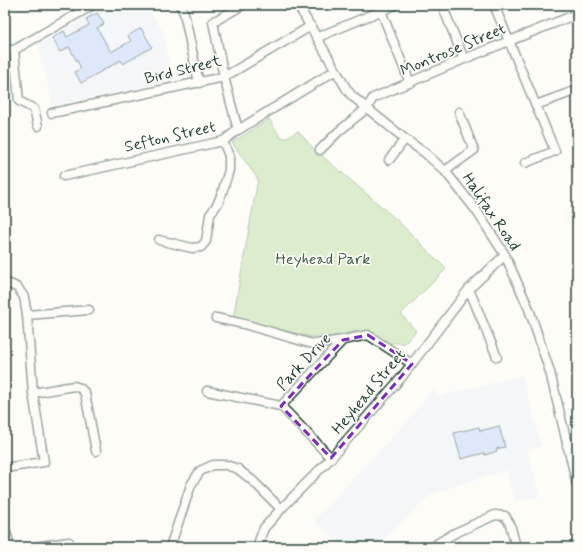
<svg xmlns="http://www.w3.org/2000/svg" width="582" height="552" viewBox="0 0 582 552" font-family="Mynerve,sans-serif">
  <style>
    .built { fill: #e8eff9 }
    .green { fill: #b3dc99; stroke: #698c66 }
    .building { fill: #b8d1ff; stroke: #1f3d34 }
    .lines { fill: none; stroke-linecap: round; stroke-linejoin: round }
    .minor-casing { stroke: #1f3d34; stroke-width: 11 }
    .minor { stroke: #fdfcf7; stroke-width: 8 }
    .marked { fill: none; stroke: #7b2cbf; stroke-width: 3; stroke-dasharray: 8 5; stroke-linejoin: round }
    .labels { text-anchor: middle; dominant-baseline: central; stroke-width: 3.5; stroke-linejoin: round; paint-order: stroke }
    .street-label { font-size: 16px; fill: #1f3d34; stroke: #fdfcf7 }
    .park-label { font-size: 16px; fill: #3d5d48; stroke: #fdfcf7 }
  </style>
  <rect width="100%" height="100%" fill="#fdfcf7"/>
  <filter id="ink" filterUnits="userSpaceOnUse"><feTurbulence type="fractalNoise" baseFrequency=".025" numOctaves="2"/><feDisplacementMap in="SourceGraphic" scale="8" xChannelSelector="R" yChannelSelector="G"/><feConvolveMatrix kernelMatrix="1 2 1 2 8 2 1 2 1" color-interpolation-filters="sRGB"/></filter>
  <g filter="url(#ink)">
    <g class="built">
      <polygon points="105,5 147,5 164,34 171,81 53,106 38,44"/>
      <polygon points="522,376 541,446 527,450 539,496 515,502 507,470 460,484 430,495 375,547 344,547 314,520 402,427 433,390 440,396"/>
    </g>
    <polygon class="green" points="269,119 280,137 286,138 298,131 313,148 397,220 446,269 401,314 416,331 405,343 390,343 364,332 356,331 338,336 311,337 233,318 258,179 232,143"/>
    <g class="building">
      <polygon points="97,13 104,24 97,28 111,52 131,41 128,36 141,28 152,47 123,64 121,60 81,83 75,72 81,68 69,47 60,52 52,38 64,31 67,37 89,25 86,19"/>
      <polygon points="499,426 505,447 496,449 497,451 485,455 484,453 461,459 454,433 479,427 480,431"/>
    </g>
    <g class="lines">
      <defs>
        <g id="minor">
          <polyline points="76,5 80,12"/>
          <polyline points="180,5 184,13 199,83"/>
          <polyline points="298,5 346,88 352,96 405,139 425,153 445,171 476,210 505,255 529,309 550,372 577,485"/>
          <polyline points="442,5 464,59"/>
          <polyline points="494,5 555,151 525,163"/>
          <polyline points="381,11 410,83"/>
          <polyline points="318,37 395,5"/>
          <polyline points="5,50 14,50 93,5"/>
          <polyline points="14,50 19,101 34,109 38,126"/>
          <polyline points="536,105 577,90"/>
          <polyline points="52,113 224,77 311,26"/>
          <polyline points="238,130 224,77 213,22 243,5"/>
          <polyline points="320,150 338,132 367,108 373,98 464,59 577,14"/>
          <polyline points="389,160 405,139"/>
          <polyline points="445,171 474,150 459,112"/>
          <polyline points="64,176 223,141 238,130 336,70"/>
          <polyline points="159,240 192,248 201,247 206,241 210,215 218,203 222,193 229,170 229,156 223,141"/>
          <polyline points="5,285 10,284 18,288 24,297 27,315 33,393 44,462 5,468"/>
          <polyline points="469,289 497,357"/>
          <polyline points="27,315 89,310"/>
          <polyline points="216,318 244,324 309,343 316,344 343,340"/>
          <polyline points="207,391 281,406 331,458"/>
          <polyline points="33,393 74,386 80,388 85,393 96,451"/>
          <polyline points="281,406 343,340 368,335 412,364"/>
          <polyline points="567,446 577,444"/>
          <polyline points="5,530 11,547"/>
          <polyline points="34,547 69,542"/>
          <polyline points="170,547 191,485 200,471 213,465 226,465 238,469 253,481 281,509"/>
          <polyline points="259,547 259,541 264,528 281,509 331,458 401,378 469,289 505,255"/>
          <polyline points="434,547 438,543 455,533 495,515 505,516 510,524 516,547"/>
        </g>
      </defs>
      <use href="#minor" class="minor-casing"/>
      <use href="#minor" class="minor"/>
    </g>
  </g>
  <path d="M0 0H582V552H0ZM 368,335 L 412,364 L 331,458 L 281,406 L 343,340 Z" fill="#fdfcf7" fill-opacity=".55" fill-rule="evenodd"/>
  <path class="marked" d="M 368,335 L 412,364 L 331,458 L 281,406 L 343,340 Z"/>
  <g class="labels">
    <g class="street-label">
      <text transform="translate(453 50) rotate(-23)">Montrose Street</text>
      <text transform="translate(183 70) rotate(-14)">Bird Street</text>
      <text transform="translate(170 137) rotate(-13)">Sefton Street</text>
      <text transform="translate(491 212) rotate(56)">Halifax Road</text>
      <text transform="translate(304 362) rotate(-47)">Park Drive</text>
      <text transform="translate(369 392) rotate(-50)">Heyhead Street</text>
    </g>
    <g class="park-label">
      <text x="323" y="259">Heyhead Park</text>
    </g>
  </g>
  <rect width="582" height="552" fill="none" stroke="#fdfcf7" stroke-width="20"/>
  <rect x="10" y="10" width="562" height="532" fill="none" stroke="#1f3d34" stroke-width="1.5" filter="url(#ink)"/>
</svg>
